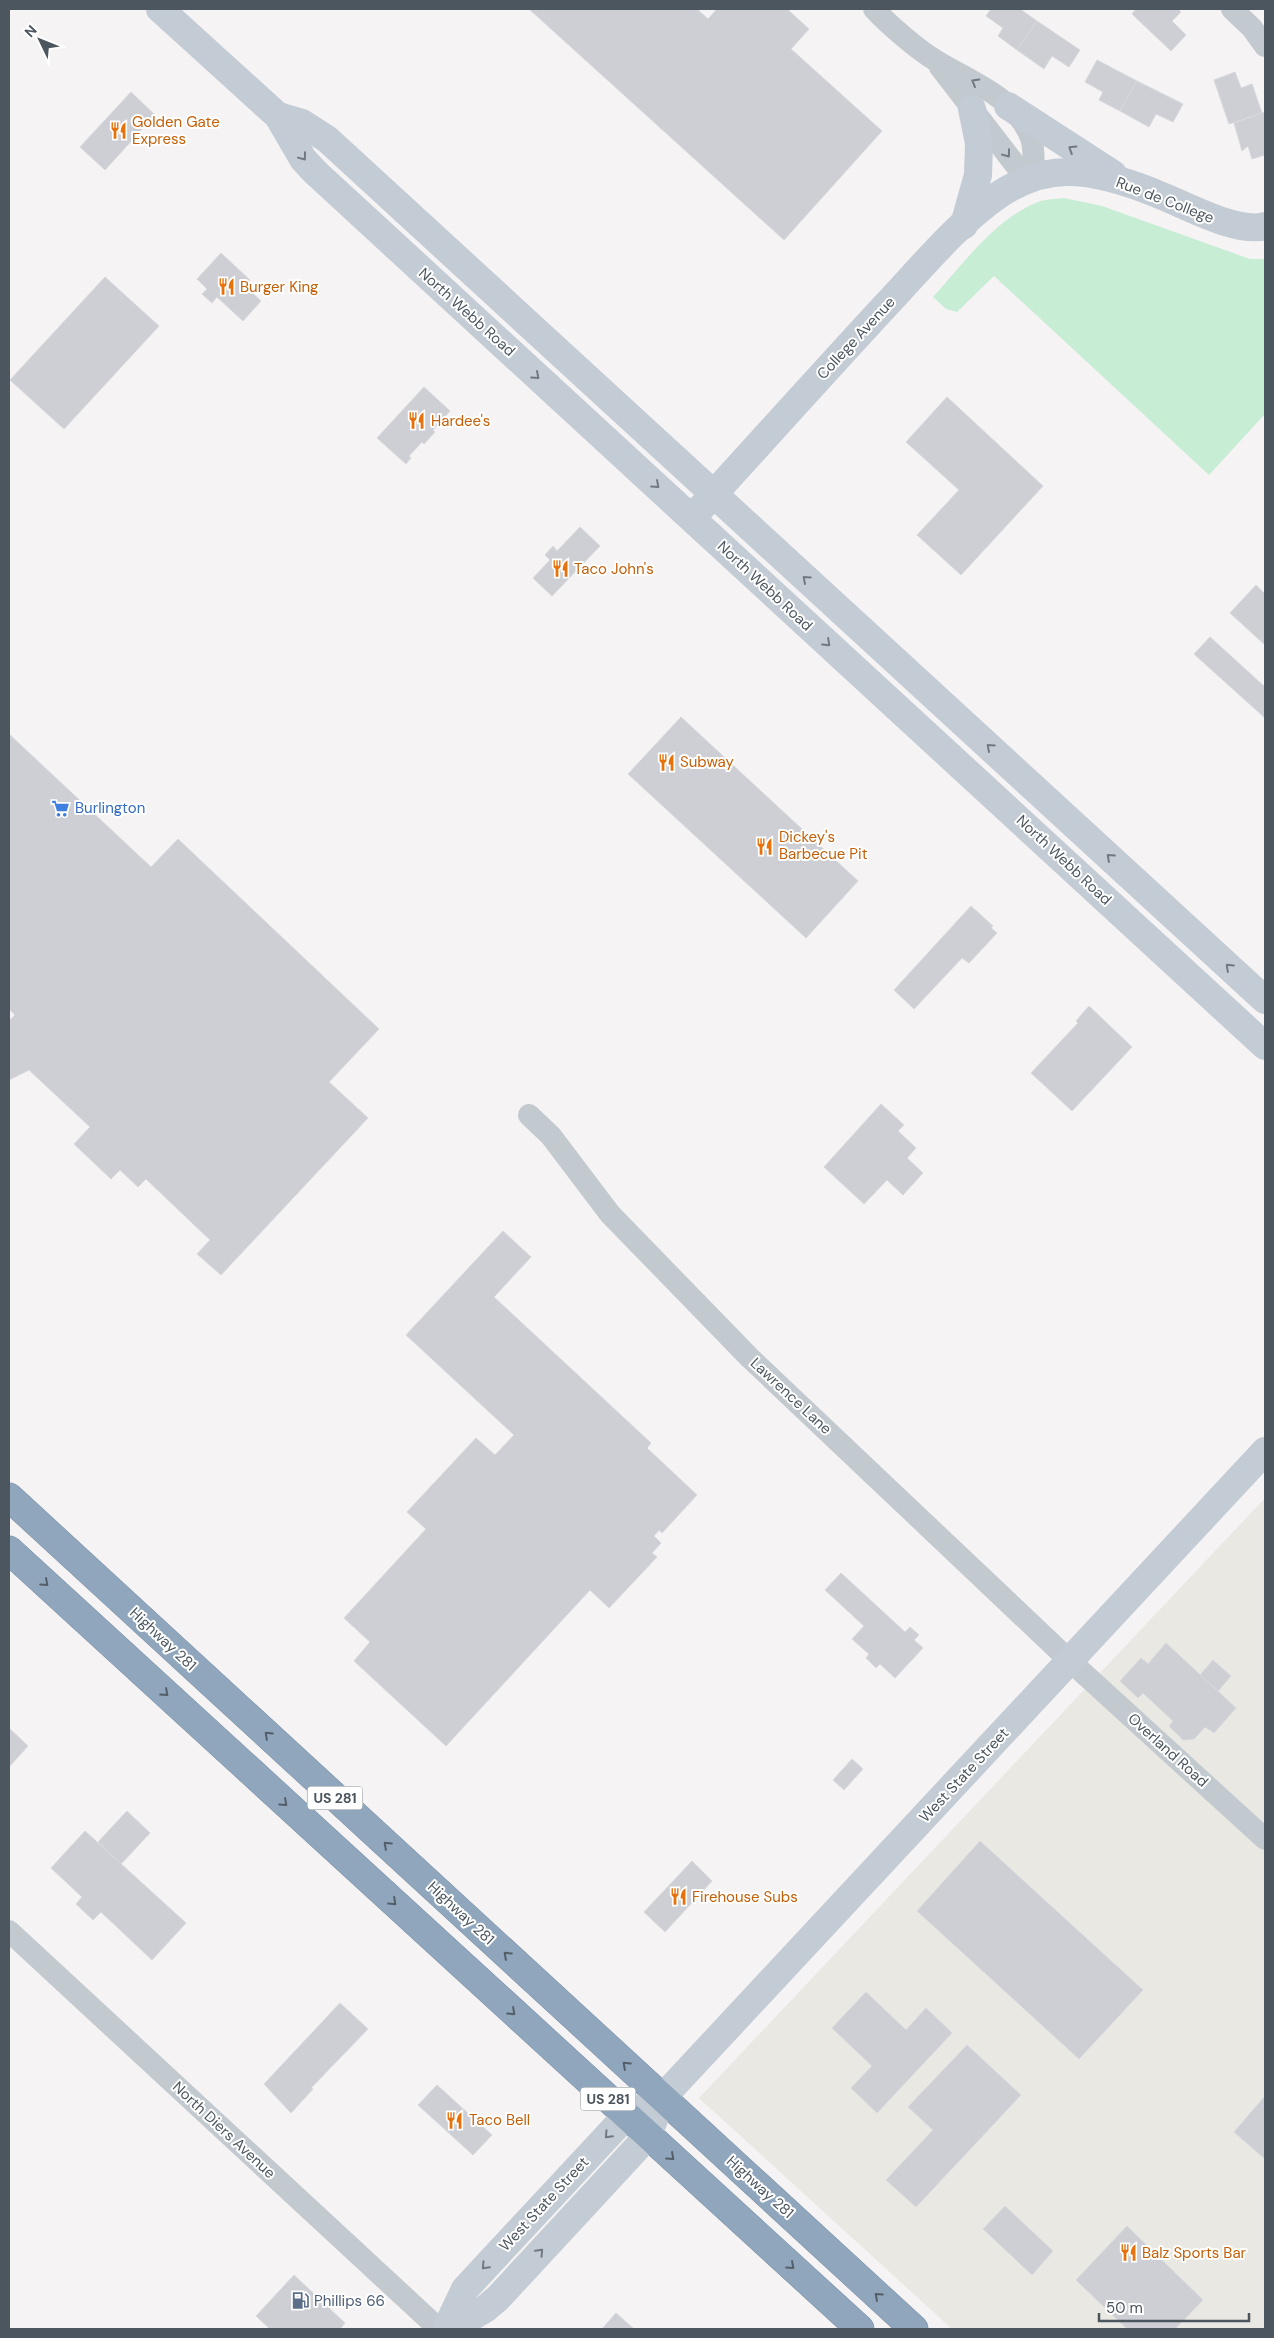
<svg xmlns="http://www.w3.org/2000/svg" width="1274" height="2338" viewBox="0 0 1274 2338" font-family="'DM Sans',sans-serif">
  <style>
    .commercial { fill: #eae8e2 }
    .green { fill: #c7edd5 }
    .building { fill: #cdcfd4; stroke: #d7d9dd }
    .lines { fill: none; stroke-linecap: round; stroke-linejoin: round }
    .highway-casing { stroke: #7b91a8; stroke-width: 29 }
    .street { stroke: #c2cad0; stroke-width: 22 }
    .secondary { stroke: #c3cbd4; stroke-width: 28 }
    .highway { stroke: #90a6bc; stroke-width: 28 }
    .oneway { stroke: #6f7981 }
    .oneway2 { stroke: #707982 }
    .oneway3 { stroke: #535e68 }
    .labels { text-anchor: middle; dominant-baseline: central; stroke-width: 4; stroke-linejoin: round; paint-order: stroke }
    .shield { fill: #fff; stroke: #82898f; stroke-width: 1 }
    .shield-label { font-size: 14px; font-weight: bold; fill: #4c565f }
    .food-label { font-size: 15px; fill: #c56008; stroke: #fff; text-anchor: start }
    .street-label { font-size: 15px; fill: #4c565f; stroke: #fff }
    .shop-label { font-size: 15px; fill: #366cbe; stroke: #fff; text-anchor: start }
    .service-label { font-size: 15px; fill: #4e5e75; stroke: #fff; text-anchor: start }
  </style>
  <rect width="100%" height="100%" fill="#f5f3f3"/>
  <polygon class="commercial" points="1265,1498 1265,2329 952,2329 699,2098"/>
  <path class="green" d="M 1064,198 L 1102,206 L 1250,259 L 1265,259 L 1265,414 L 1209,475 L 994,276 L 957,312 L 946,309 L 933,297 C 964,263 994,220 1038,202 C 1045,199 1056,199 1064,198 Z"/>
  <g class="building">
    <polygon points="529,9 697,9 708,19 717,9 787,9 809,29 791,49 882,131 784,240"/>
    <polygon points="991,9 1020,9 1037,21 1017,50 998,36 1003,28 986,16"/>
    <polygon points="1136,9 1178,9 1181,12 1172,21 1186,35 1171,51 1132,14"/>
    <polygon points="1037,21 1080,50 1069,67 1052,56 1044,69 1017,50"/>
    <polygon points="1097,60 1137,81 1120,111 1099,100 1103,92 1085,82"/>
    <polygon points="1235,72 1241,88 1252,84 1262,113 1229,124 1214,80"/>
    <polygon points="1137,81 1183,104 1173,122 1156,114 1149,127 1120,111"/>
    <polygon points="131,92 155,115 105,170 80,147"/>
    <polygon points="1265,112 1265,155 1252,159 1248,146 1242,151 1234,123"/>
    <polygon points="221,253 250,280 245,286 261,301 243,321 217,297 212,303 202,294 207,289 197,279"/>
    <polygon points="105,277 159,326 64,429 10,380"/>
    <polygon points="424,387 450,411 433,430 435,432 424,444 422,442 409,456 411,458 406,464 377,438"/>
    <polygon points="947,397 1043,486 961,575 917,535 959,490 906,442"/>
    <polygon points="580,527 600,546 552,596 533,578 550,560 545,555 553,546 557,551"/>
    <polygon points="1256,585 1265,594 1265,645 1230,613"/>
    <polygon points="1210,637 1265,687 1265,718 1194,654"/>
    <polygon points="681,717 858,881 806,938 628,774"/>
    <polygon points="9,734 151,867 178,839 379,1029 329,1082 368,1118 221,1275 197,1254 210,1240 146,1179 138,1187 120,1170 111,1179 74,1144 90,1127 29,1070 9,1080 9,1021 15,1015 9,1009"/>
    <polygon points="971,906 993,926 991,928 997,933 969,963 962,958 914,1009 894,990"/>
    <polygon points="1089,1006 1132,1047 1072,1111 1031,1073 1078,1023 1076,1021"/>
    <polygon points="881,1104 904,1125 898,1131 916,1148 907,1158 923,1173 903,1195 887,1180 864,1204 824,1167"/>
    <polygon points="503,1231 531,1257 494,1297 651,1443 647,1448 697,1495 662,1533 659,1530 654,1536 661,1543 652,1553 657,1557 609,1608 590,1590 446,1746 354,1661 370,1642 344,1618 426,1529 407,1512 476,1438 495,1455 514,1435 406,1335"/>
    <polygon points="841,1573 905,1632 910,1627 919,1635 914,1640 923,1648 895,1678 880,1664 876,1668 866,1658 869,1654 852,1639 864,1626 825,1590"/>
    <polygon points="1166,1643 1236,1708 1214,1733 1205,1727 1194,1739 1183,1740 1169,1726 1173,1721 1143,1693 1138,1698 1120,1681 1141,1658 1148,1664"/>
    <polygon points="1213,1660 1231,1676 1218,1691 1200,1675"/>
    <polygon points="9,1728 28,1746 9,1767"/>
    <polygon points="852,1759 863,1769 844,1790 833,1780"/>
    <polygon points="127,1811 150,1833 121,1864 98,1842"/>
    <polygon points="85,1831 186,1923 152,1960 101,1912 93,1920 76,1904 82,1897 51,1868"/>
    <polygon points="980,1841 1143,1990 1079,2059 917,1911"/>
    <polygon points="692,1861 712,1881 665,1932 644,1912"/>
    <polygon points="866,1992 906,2030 926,2008 952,2033 877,2113 851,2088 872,2066 832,2028"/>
    <polygon points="340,2003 368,2029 311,2088 313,2089 291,2113 264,2084"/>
    <polygon points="967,2045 1021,2095 916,2207 886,2180 933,2130 908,2107"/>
    <polygon points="437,2085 492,2135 473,2155 418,2105"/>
    <polygon points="1265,2096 1265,2159 1234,2132"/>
    <polygon points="1005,2206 1053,2251 1032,2275 983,2229"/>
    <polygon points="1127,2226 1203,2300 1175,2329 1127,2329 1076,2280"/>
    <polygon points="294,2275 345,2323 340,2329 270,2329 256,2316"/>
    <polygon points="616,2313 634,2329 602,2329"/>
  </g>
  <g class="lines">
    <defs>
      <g id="highway">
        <polyline points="9,1497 914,2329"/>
        <polyline points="9,1550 860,2329"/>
      </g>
    </defs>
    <use href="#highway" class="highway-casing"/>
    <g class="street">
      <path d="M 874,9 C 888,24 918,50 935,60 C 970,82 1015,96 1031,138 C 1035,149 1033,165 1034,176"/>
      <polyline points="1232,9 1252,28 1265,46"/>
      <polyline points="940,67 1017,167 1034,176"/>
      <polyline points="529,1115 551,1136 610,1214 749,1357 1070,1661 1265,1839"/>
      <polyline points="9,1931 439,2329"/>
    </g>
    <g class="secondary">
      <polyline points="160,9 278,116 303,159 315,172 1265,1046"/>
      <polyline points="1008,106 1113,174"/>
      <polyline points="278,116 302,123 327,139 1265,1000"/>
      <polyline points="964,225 978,175 979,143 972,109"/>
      <path d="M 701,508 C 763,440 824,372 887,304 C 921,268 956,225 997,196 C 1019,181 1044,171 1071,172 C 1102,173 1134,184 1162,196 C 1188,206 1238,234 1265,226"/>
      <polyline points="446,2329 465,2289 626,2116 662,2098 1265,1451"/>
      <polyline points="451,2329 485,2309 498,2298 648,2136 656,2114"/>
    </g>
    <use href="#highway" class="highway"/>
  </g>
  <defs><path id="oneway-chevron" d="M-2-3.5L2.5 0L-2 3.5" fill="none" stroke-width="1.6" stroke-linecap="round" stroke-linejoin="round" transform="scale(1.25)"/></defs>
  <g class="oneway">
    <use href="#oneway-chevron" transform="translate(975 82) rotate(-150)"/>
    <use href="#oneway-chevron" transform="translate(1007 154) rotate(53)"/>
  </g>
  <g class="oneway2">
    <use href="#oneway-chevron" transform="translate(1072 149) rotate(-148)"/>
    <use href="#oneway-chevron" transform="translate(303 157) rotate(53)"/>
    <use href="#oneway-chevron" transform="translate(536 376) rotate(42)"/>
    <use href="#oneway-chevron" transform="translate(656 485) rotate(42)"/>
    <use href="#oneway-chevron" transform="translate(806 579) rotate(-138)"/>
    <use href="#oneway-chevron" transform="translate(827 643) rotate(43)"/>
    <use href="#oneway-chevron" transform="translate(990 747) rotate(-138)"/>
    <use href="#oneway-chevron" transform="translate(1110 857) rotate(-138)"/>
    <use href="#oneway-chevron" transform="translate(1229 967) rotate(-137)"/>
    <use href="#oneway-chevron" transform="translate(608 2135) rotate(133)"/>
    <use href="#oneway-chevron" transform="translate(540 2252) rotate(-47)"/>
    <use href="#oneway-chevron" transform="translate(485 2266) rotate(133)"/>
  </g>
  <g class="oneway3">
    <use href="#oneway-chevron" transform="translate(45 1583) rotate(42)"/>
    <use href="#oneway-chevron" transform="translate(165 1693) rotate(42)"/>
    <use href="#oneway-chevron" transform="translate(268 1735) rotate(-137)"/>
    <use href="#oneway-chevron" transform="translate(284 1803) rotate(42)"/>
    <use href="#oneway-chevron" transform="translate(387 1845) rotate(-137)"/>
    <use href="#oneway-chevron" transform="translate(393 1902) rotate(43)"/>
    <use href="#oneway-chevron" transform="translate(507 1955) rotate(-137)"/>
    <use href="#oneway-chevron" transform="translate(512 2012) rotate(43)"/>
    <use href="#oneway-chevron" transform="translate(626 2065) rotate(-137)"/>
    <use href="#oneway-chevron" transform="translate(671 2157) rotate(42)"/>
    <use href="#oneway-chevron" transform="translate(791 2266) rotate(42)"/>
    <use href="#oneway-chevron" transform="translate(878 2296) rotate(-138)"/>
  </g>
  <defs>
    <symbol id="restaurant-bare" viewBox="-9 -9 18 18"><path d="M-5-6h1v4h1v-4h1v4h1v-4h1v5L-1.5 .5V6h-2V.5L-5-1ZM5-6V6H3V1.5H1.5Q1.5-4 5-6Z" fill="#e8710a" stroke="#fff" stroke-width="2.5" paint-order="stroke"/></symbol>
    <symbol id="supermarket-bare" viewBox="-9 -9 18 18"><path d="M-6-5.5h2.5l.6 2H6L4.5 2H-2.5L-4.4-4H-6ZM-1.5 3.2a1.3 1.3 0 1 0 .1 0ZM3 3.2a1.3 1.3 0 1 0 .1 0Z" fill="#3f7fe0" stroke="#fff" stroke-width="2.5" paint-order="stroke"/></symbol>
    <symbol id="fuel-bare" viewBox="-9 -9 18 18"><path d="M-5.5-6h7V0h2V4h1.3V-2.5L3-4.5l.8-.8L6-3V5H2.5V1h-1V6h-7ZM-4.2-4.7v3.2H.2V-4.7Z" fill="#5c6f8a" stroke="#fff" stroke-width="2.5" paint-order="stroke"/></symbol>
  </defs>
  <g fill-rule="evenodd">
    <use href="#restaurant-bare" x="106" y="118" width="25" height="25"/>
    <use href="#restaurant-bare" x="214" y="274" width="25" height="25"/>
    <use href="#restaurant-bare" x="404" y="408" width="25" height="25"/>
    <use href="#restaurant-bare" x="548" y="556" width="25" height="25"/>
    <use href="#restaurant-bare" x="654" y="750" width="25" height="25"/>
    <use href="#supermarket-bare" x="48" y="796" width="25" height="25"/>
    <use href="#restaurant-bare" x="752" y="834" width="25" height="25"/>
    <use href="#restaurant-bare" x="666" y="1884" width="25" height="25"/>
    <use href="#restaurant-bare" x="442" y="2108" width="25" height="25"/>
    <use href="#restaurant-bare" x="1116" y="2240" width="25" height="25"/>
    <use href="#fuel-bare" x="288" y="2288" width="25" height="25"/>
  </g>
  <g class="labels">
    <g class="shield">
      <rect x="307.5" y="1786.5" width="55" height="23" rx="4"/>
      <rect x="580.5" y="2087.5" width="55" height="23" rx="4"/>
    </g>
    <g class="shield-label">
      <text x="335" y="1798">US 281</text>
      <text x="608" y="2099">US 281</text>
    </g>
    <g class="food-label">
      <text x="132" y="122">Golden Gate<tspan x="132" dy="17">Express</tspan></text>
      <text x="240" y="287">Burger King</text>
      <text x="431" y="421">Hardee's</text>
      <text x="574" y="569">Taco John's</text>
      <text x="680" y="762">Subway</text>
      <text x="779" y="837">Dickey's<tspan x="779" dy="17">Barbecue Pit</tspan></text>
      <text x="692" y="1897">Firehouse Subs</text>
      <text x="469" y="2120">Taco Bell</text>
      <text x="1142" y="2253">Balz Sports Bar</text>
    </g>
    <g class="street-label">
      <text transform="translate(1165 200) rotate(21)">Rue de College</text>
      <text transform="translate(467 312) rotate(42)">North Webb Road</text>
      <text transform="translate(856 338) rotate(-47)">College Avenue</text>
      <text transform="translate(765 586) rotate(43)">North Webb Road</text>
      <text transform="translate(1064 860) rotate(43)">North Webb Road</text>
      <text transform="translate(791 1396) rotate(43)">Lawrence Lane</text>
      <text transform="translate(163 1639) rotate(43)">Highway 281</text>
      <text transform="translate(1168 1750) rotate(42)">Overland Road</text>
      <text transform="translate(964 1775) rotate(-47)">West State Street</text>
      <text transform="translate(461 1913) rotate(43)">Highway 281</text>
      <text transform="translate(224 2130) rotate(43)">North Diers Avenue</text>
      <text transform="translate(760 2187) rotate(42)">Highway 281</text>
      <text transform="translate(544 2204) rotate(-47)">West State Street</text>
    </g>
    <g class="shop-label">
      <text x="75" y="808">Burlington</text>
    </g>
    <g class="service-label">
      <text x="314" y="2301">Phillips 66</text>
    </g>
  </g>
  <rect width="1274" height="2338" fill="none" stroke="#4c565f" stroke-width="20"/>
  <g transform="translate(40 40) rotate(313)" stroke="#ffffff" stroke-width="4" paint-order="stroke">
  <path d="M0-4L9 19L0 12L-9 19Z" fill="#4c565f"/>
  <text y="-8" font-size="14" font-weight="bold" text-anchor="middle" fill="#4c565f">N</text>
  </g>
  <path d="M1099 2313v8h150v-8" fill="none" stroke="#4c565f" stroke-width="2.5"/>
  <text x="1106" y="2313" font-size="15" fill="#4c565f" stroke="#ffffff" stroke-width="4" paint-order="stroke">50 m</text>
</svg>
